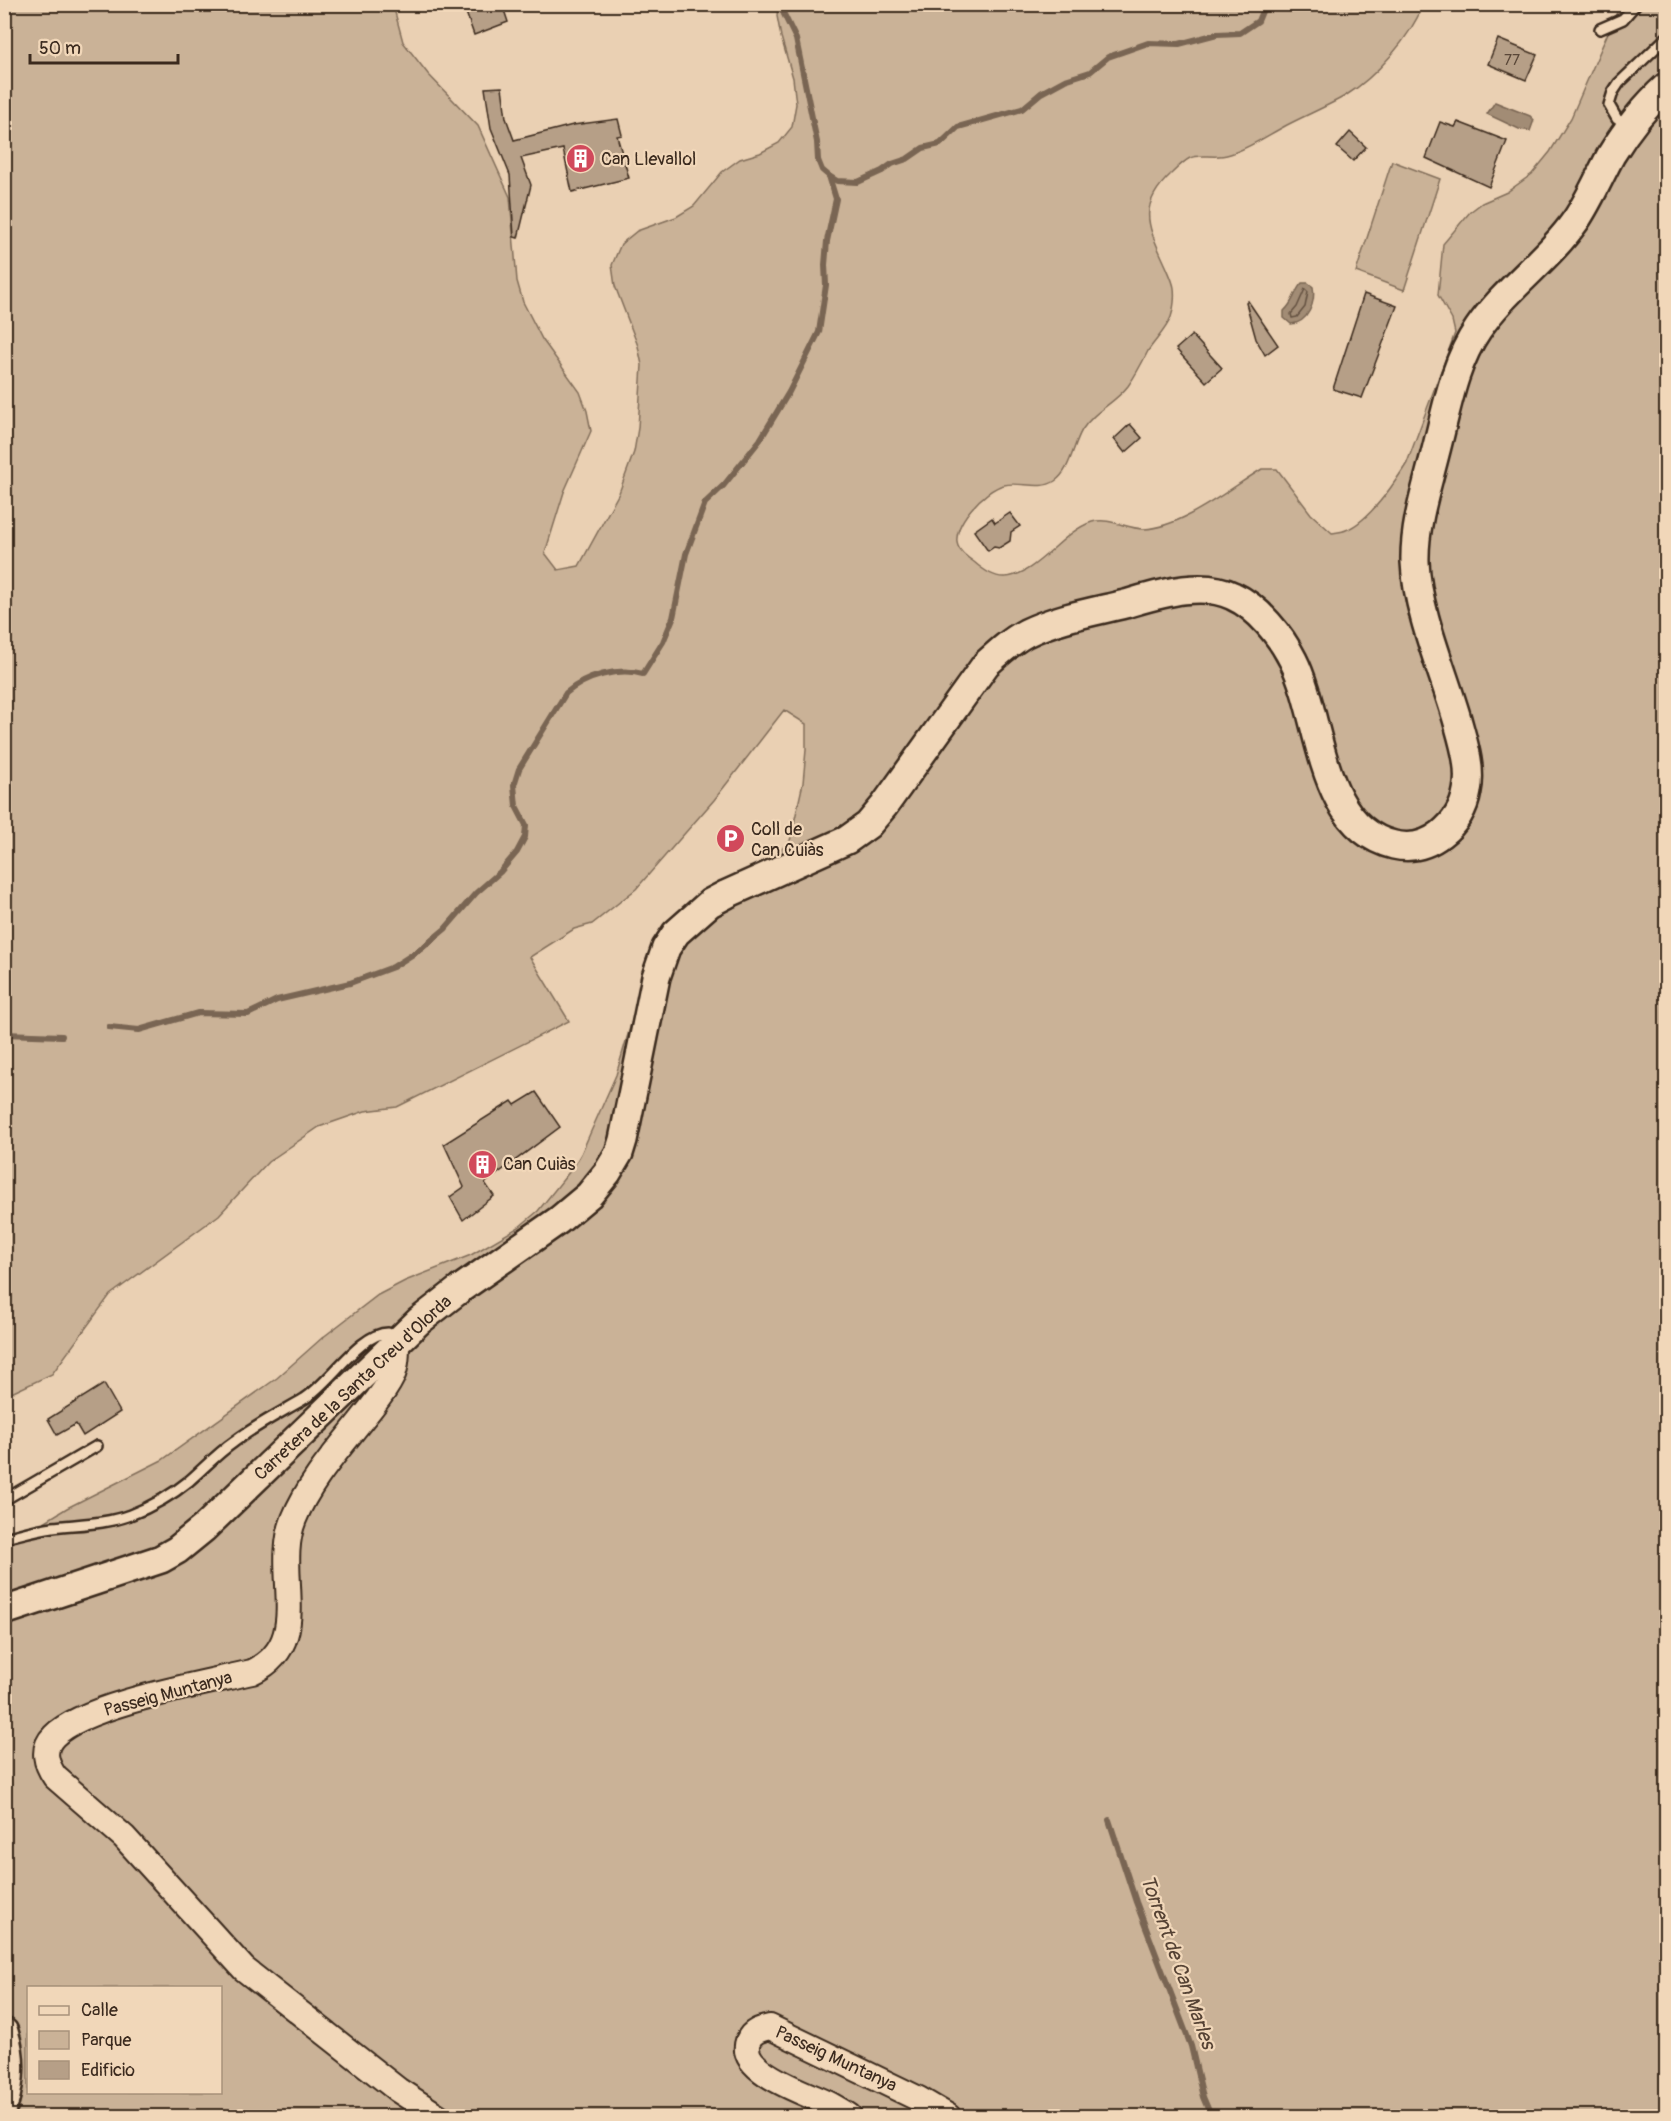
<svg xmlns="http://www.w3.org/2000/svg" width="1671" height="2121" viewBox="0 0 1671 2121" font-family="Pangolin,sans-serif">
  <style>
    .green { fill: #cab297; stroke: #826e5a; stroke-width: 1.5; fill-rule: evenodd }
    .water { fill: #a28c75; stroke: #796552; stroke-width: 1.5 }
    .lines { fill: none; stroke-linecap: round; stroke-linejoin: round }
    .shore { stroke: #645141; stroke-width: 1.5 }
    .stream { stroke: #796552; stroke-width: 6 }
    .building { fill: #b69f87; stroke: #3b2a1e; stroke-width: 1.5 }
    .service-casing { stroke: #3b2a1e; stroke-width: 14 }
    .tertiary-casing { stroke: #3b2a1e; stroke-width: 28 }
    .secondary-casing { stroke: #3b2a1e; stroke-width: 32 }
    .service { stroke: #f1d7b9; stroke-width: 9 }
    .tertiary { stroke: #f1d7b9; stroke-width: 24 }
    .secondary { stroke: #f1d7b9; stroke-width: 27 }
    .labels { text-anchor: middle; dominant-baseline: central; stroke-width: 4.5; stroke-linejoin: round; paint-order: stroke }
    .number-label { font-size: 15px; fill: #5a4738 }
    .poi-label { font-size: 18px; fill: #3b2a1e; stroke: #f1d7b9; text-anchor: start }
    .street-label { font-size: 18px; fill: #3b2a1e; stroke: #f1d7b9 }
    .water-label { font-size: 20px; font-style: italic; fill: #554234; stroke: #f1d7b9 }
  </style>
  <rect width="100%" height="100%" fill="#ead0b3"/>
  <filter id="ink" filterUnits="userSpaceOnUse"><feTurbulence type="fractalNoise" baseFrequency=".0167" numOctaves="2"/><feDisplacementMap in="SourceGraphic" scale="12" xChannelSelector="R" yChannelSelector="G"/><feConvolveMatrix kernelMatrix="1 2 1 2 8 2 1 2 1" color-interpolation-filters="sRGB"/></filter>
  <g filter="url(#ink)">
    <g class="green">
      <path d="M 5,5 L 393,5 L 403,42 L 428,74 L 478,126 L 510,197 L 517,281 L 523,302 L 542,339 L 580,392 L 587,411 L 591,431 L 564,492 L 545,553 L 558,570 L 579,566 L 619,493 L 634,452 L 638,428 L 642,365 L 638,346 L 615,286 L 612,265 L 621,244 L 637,231 L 676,217 L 694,206 L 722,172 L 740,159 L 760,153 L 779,143 L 792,127 L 796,104 L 793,78 L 781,37 L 777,16 L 778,5 L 1423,5 C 1410,38 1376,77 1345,96 C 1326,107 1306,115 1287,125 C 1270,134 1254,145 1236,152 C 1231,154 1224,156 1219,156 C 1209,157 1199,154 1190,158 C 1184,161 1177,168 1172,173 C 1135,207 1149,228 1166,266 C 1169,273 1173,281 1174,288 C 1175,296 1174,309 1171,317 C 1166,330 1155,340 1148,351 C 1142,363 1136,375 1128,386 C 1114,404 1094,411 1082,430 C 1073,445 1070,471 1055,481 C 1040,491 1020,481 1004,485 C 985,489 950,526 958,546 C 960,552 968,558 974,562 C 982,569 994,578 1005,577 C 1037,575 1061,532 1092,522 C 1110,517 1126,529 1144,529 C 1183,527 1229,489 1262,469 L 1277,469 L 1311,514 L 1332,533 C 1336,532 1342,532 1346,530 C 1369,521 1394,484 1407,463 L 1455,333 L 1452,320 L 1438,295 L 1443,244 L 1470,212 L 1482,203 L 1507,192 L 1532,174 L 1550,152 L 1571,118 L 1620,5 L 1666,5 L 1666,2116 L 5,2116 L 5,1546 L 67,1508 L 162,1460 L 277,1378 L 322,1338 L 378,1295 L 405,1281 L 471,1255 L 519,1227 L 538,1211 L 574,1166 L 581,1154 L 616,1075 L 644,980 L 790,841 L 803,783 L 806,750 L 806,724 L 784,710 L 714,800 L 636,889 L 592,924 L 574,929 L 530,957 L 569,1021 L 397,1107 L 365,1111 L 319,1127 L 268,1162 L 219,1215 L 110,1295 L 52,1374 L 5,1396 ZM 28,1988 L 220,1988 L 220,2092 L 28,2092 Z"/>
      <polygon points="1392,161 1440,179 1404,290 1356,272"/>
    </g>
    <g class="water">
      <polygon points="1495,102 1530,116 1534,120 1530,131 1519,129 1487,114"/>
      <path d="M 1302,283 L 1308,283 L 1313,287 C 1316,302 1308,323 1291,324 L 1284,318 L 1284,311 C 1295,301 1294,291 1302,283 Z"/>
    </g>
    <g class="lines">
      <polygon class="shore" points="1305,289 1308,292 1305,307 1297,317 1292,318 1291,314 1297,307"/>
      <g class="stream">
        <polyline points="829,176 837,181 858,182 882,171 892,164 907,159 923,148 940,144 958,127 1022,109 1041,93 1065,80 1090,72 1108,57 1148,43 1179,44 1217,34 1240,33 1258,21 1265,4"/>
        <path d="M 109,1027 L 139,1030 L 198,1013 L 248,1014 L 277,1000 L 350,983 L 393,967 L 421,949 L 445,929 L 476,893 L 500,872 L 517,852 L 525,837 L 526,825 L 516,806 L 514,785 L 519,769 L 566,693 C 586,676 618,667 643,674 L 663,642 L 673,618 L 686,554 L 705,503 L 724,485 L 760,440 L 789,392 L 819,332 L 826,285 L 825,265 L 827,241 L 836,199 L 829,176 L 822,170 L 818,160 L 817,142 L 796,39 L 779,4"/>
        <polyline points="4,1034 62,1036"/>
        <polyline points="1109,1820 1136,1902 1191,2046 1203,2097 1211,2116"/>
      </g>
    </g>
    <g class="building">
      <polygon points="463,4 502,4 508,22 474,35"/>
      <polygon points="1498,39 1537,55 1526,80 1488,64"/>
      <polygon points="502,87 506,118 514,140 573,125 618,119 622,135 617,136 629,178 572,192 563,149 521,158 531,185 518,238 514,237 510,175 491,128 485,88"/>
      <polygon points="1440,122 1455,127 1458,122 1507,141 1489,187 1426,158"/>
      <polygon points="1350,132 1366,147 1353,161 1337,147"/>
      <polygon points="1364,294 1397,306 1362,398 1333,389"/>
      <polygon points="1248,301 1278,345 1265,355 1256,339 1246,303"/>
      <polygon points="1192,335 1222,368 1206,382 1176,349"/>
      <polygon points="1130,424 1142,438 1125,453 1114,439"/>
      <polygon points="1010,513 1020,526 1011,532 1010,541 999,548 994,547 988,551 974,531 992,518 995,523"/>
      <polygon points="536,1092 560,1127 485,1183 494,1196 463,1220 450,1197 464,1187 444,1144 512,1101 515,1105"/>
      <polygon points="104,1384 120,1412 83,1436 76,1424 57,1435 48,1419"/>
    </g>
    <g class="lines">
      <defs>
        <g id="service">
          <polyline points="1600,29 1623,19 1636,4"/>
          <polyline points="1627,125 1617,119 1609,105 1613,92 1619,83 1666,38"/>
          <polyline points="4,1500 97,1446"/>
          <path d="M 4,1538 C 21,1534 37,1529 53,1527 C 79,1524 106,1524 130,1515 C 151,1507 172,1495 189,1481 C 204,1468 218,1453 234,1442 C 256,1425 280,1413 304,1399 C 330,1383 360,1333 388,1333 L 395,1339"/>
        </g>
        <g id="tertiary">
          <path d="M 397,1341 C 397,1353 397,1366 392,1377 C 385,1392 373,1405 363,1418 C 338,1450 309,1482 294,1519 C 272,1573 316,1642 252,1672 C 206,1683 85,1704 54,1736 C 41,1749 46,1764 55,1777 L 124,1837 L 244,1969 L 398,2090 L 438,2116"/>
          <path d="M 849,2116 C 843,2112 836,2108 829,2104 C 809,2094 737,2072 748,2041 C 752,2031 761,2029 770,2027 L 919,2099 L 948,2116"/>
        </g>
        <g id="secondary">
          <path d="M 4,1611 L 161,1559 L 177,1550 L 204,1528 L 419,1321 L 460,1289 L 559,1220 L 589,1195 L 607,1173 L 619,1153 L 623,1140 L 656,977 L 666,948 L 676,933 L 710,903 L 727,894 L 847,840 L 868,825 L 884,806 L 986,664 C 998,653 1011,641 1026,633 C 1057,618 1092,612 1125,604 C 1157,595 1201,580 1233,596 C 1258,607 1281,636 1293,660 C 1322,717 1318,827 1394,845 C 1412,849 1427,845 1441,834 C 1455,823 1464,809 1467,791 C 1472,768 1463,741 1457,719 C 1443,671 1417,611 1415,562 C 1414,526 1426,490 1435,454 C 1446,413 1453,365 1478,329 C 1505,289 1548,260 1576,220 C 1590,199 1599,177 1611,155 C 1627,129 1644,107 1666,87"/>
          <path d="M 4,2032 C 12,2057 11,2079 4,2104"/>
        </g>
      </defs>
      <use href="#service" class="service-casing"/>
      <use href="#tertiary" class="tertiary-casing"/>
      <use href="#secondary" class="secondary-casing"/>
      <use href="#service" class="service"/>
      <use href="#tertiary" class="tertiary"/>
      <use href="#secondary" class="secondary"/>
    </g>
  </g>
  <defs>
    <symbol id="building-disc" viewBox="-11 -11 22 22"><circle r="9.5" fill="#d1495b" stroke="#f1d7b9"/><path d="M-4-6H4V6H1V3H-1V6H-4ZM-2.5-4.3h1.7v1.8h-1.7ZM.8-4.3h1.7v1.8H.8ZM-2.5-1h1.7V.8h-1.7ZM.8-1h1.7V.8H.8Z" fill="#fff"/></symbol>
    <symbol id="parking-disc" viewBox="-11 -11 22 22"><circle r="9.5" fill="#d1495b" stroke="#f1d7b9"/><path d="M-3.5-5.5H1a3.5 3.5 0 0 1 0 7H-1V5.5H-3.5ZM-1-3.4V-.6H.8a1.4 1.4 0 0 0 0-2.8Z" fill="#fff"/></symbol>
  </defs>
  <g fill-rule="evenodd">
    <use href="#building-disc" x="564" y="142" width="33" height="33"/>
    <use href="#parking-disc" x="714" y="822" width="33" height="33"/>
    <use href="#building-disc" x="466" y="1148" width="33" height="33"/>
  </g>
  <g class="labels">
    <g class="number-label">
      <text x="1512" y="60">77</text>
    </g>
    <g class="poi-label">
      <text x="601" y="159">Can Llevallol</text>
      <text x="751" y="829">Coll de<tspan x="751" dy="21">Can Cuiàs</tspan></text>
      <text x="503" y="1164">Can Cuiàs</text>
    </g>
    <g class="street-label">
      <text transform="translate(353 1388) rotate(-43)">Carretera de la Santa Creu d'Olorda</text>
      <text transform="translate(168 1694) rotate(-15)">Passeig Muntanya</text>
      <text transform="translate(836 2059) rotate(25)">Passeig Muntanya</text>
    </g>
    <g class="water-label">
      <text transform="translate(1178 1962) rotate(70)">Torrent de Can Marles</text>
    </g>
  </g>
  <rect width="1671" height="2121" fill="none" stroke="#f1d7b9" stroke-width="24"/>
  <rect x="12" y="12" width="1647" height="2097" fill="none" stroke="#3b2a1e" stroke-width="2" filter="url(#ink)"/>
  <rect x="27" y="1986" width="195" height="108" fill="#f1d7b9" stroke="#a8927b" stroke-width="1.5"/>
  <rect x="39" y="2006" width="30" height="9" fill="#f1d7b9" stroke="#a8927b" stroke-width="1.5"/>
  <text x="81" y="2016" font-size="18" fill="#3b2a1e">Calle</text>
  <rect x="39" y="2031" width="30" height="18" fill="#cab297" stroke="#a8927b" stroke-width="1.5"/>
  <text x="81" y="2046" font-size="18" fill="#3b2a1e">Parque</text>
  <rect x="39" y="2061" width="30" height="18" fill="#b69f87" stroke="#a8927b" stroke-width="1.5"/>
  <text x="81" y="2076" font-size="18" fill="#3b2a1e">Edificio</text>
  <path d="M30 54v9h148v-9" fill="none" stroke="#3b2a1e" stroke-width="3"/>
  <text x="39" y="54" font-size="18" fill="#3b2a1e" stroke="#f1d7b9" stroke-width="4.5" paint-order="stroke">50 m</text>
</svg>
